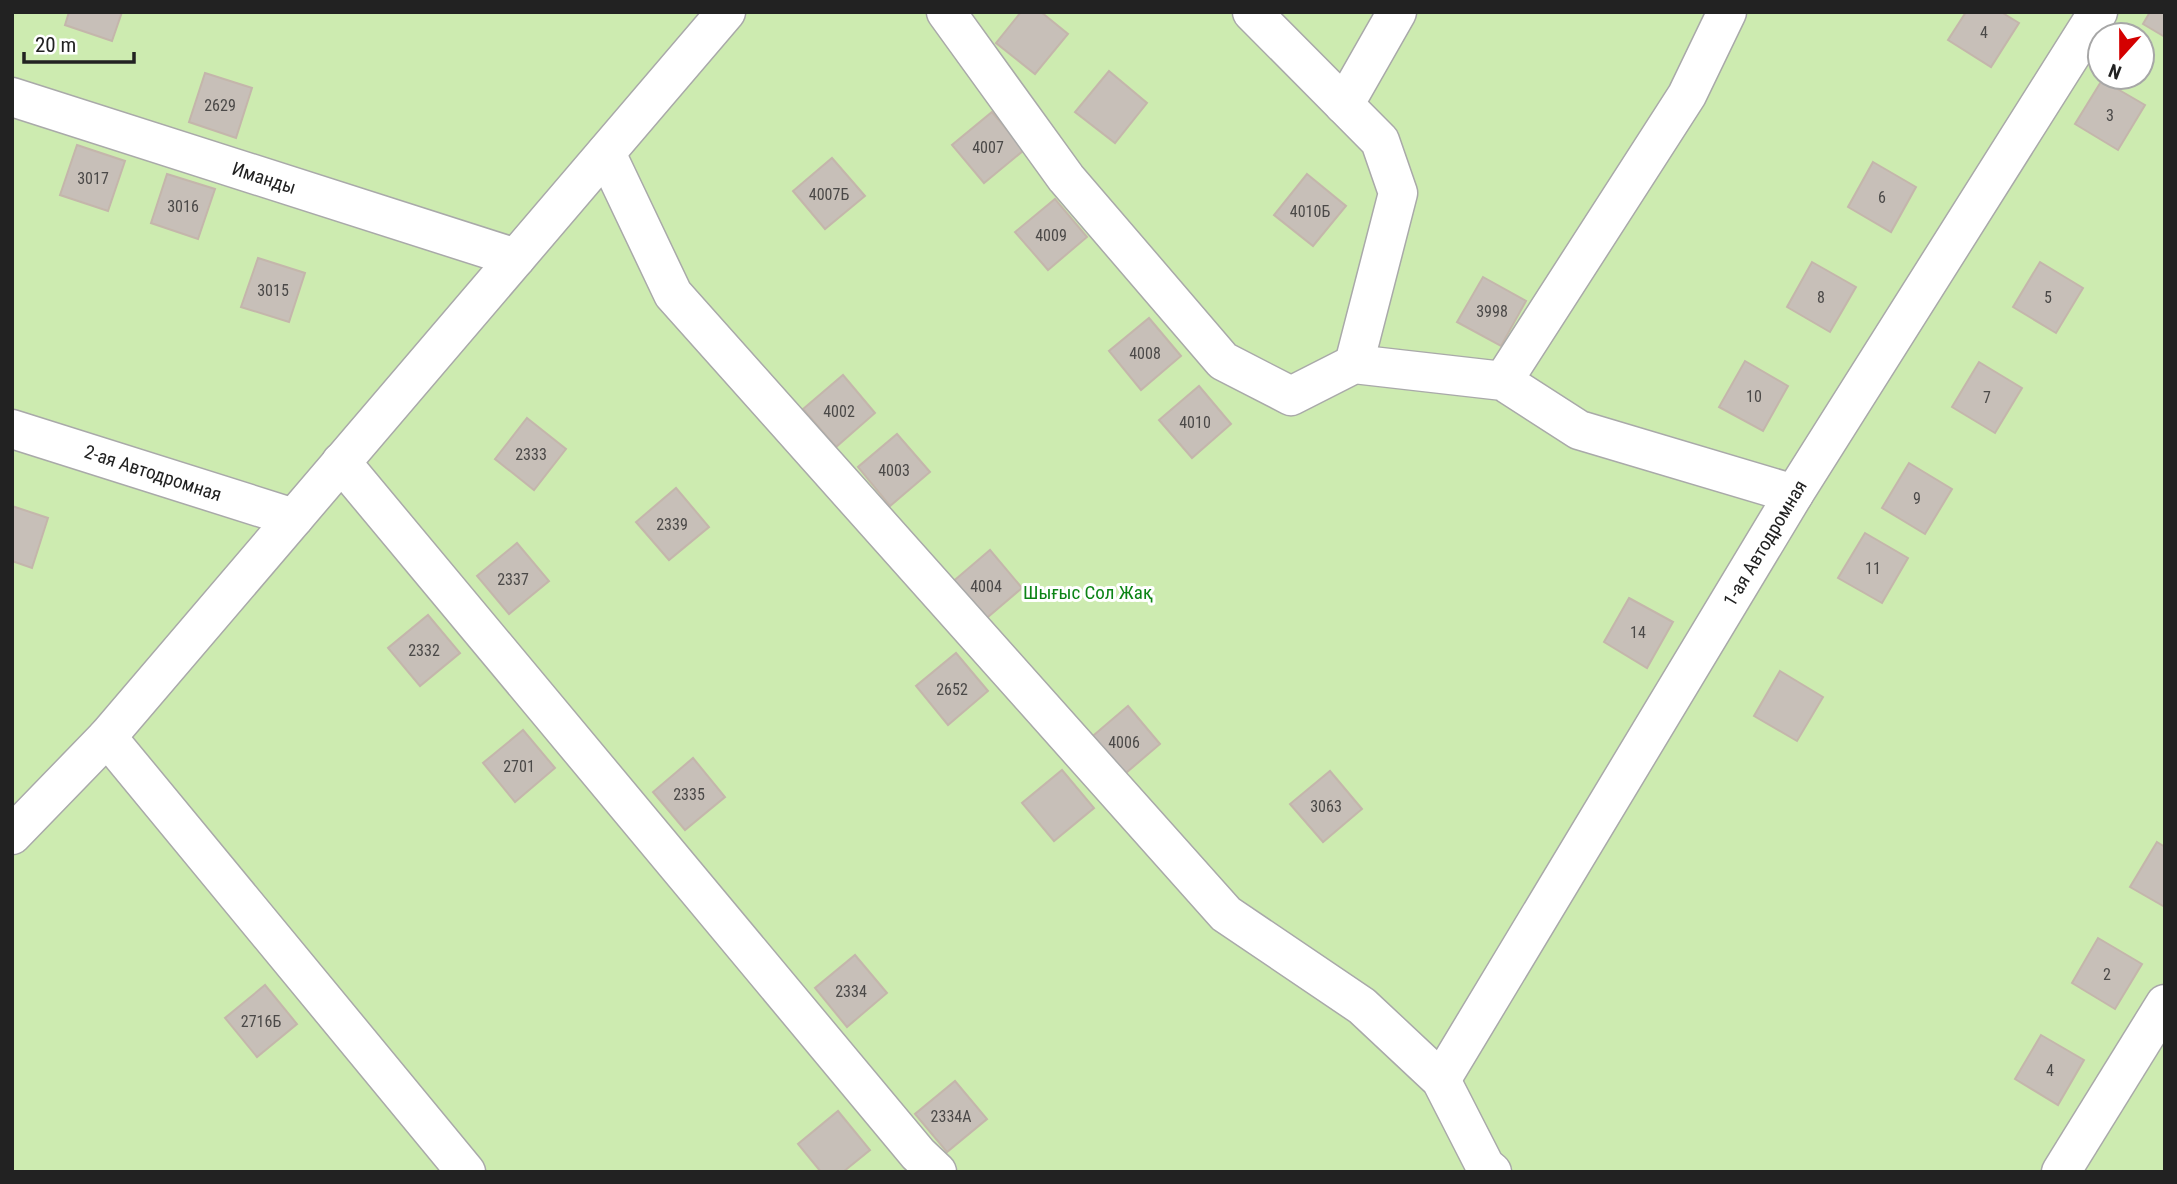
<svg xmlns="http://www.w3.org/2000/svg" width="2177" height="1184" viewBox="0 0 2177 1184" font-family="'Roboto Condensed',sans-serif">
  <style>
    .grass { fill: #cdebb0; fill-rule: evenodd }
    .building { fill: #c7bfb8; stroke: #c4b6ab; stroke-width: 2 }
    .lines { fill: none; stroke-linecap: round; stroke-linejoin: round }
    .minor-casing { stroke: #a9a9a9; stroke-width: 41 }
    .minor { stroke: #fff; stroke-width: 38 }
    .labels { text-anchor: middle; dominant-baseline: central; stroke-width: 6; stroke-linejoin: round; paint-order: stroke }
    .number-label { font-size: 16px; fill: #4b4948 }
    .street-label { font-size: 19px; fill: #222; stroke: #fff }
    .park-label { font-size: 19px; fill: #0c8416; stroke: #fff }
  </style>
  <rect width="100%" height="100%" fill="#f2efe9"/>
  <path class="grass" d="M 12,12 L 2165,12 L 2165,1172 L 12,1172 ZM 2100,35 L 2142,35 L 2142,77 L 2100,77 Z"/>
  <g class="building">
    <polygon points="69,12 122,12 112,41 65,25"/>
    <polygon points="1021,12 1041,12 1068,34 1035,74 996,43"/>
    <polygon points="1966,12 2001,12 2019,23 1991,67 1948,40"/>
    <polygon points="2150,12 2165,12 2165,37 2143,24"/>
    <polygon points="1109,71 1147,103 1115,143 1075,112"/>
    <polygon points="205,73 252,88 236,138 189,122"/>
    <polygon points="2102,80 2145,105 2118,150 2075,124"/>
    <polygon points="992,112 1024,150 984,183 952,145"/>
    <polygon points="77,145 125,161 108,211 60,195"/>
    <polygon points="832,158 865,196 825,229 793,191"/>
    <polygon points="1873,162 1916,187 1891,232 1848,207"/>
    <polygon points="167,174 215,189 198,239 151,223"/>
    <polygon points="1307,174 1346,206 1313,246 1274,215"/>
    <polygon points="1055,199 1087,237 1048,270 1015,232"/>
    <polygon points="258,258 305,273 289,322 241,307"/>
    <polygon points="1812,262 1856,287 1830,332 1787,307"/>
    <polygon points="2040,262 2083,288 2056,333 2013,307"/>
    <polygon points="1483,277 1526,301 1501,346 1457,322"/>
    <polygon points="1149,318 1181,356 1141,390 1109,351"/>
    <polygon points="1745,361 1788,386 1763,431 1719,407"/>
    <polygon points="1979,362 2022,388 1995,433 1952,407"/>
    <polygon points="843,375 875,413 836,447 803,409"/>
    <polygon points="1199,386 1231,424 1192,458 1159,420"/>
    <polygon points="527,418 566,449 534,490 495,459"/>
    <polygon points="897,434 930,472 890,506 858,467"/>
    <polygon points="1909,463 1952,489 1925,534 1882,508"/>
    <polygon points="676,488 709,527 669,560 636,522"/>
    <polygon points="12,506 48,518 32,568 12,561"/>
    <polygon points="1865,533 1908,558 1882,603 1838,578"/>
    <polygon points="517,543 549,581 509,614 477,576"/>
    <polygon points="990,550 1022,588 982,622 950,584"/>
    <polygon points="1629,598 1673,622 1647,668 1604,642"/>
    <polygon points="428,615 460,653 420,686 388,648"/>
    <polygon points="956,653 988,691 948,725 916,686"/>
    <polygon points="1780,671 1823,697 1797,741 1754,716"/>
    <polygon points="1128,706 1160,744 1120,778 1088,740"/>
    <polygon points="523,730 555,768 515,802 483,763"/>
    <polygon points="693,758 725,797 685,830 653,792"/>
    <polygon points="1062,770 1094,808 1054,841 1022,803"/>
    <polygon points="1330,771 1362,809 1323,842 1290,804"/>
    <polygon points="2157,842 2165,847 2165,907 2130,887"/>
    <polygon points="2098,938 2142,964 2115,1009 2072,983"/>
    <polygon points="855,955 887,993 847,1027 815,988"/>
    <polygon points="265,985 297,1024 257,1057 225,1018"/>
    <polygon points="2041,1035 2084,1060 2058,1105 2015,1079"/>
    <polygon points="955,1081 987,1119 947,1152 915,1114"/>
    <polygon points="838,1111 870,1150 843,1172 821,1172 798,1144"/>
  </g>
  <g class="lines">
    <defs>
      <g id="minor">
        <polyline points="946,12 1066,178 1223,361 1291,396 1354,364 1503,381 1579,430 1794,494"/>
        <polyline points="1252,12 1380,141 1398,193 1354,364"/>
        <polyline points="12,97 516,258"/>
        <polyline points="1344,105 1397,12"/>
        <polyline points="606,153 673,294 1226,914 1362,1006 1441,1080 1485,1166 1492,1172"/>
        <polyline points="1503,381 1687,95 1727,12"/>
        <polyline points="12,429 294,518"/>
        <polyline points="341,462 918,1154 937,1172"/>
        <polyline points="107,737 466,1172"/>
        <polyline points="12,835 107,737 726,12"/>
        <polyline points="1441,1080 1794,494 2098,12"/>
        <polyline points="2061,1172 2165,1004"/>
      </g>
    </defs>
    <use href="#minor" class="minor-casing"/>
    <use href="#minor" class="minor"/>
  </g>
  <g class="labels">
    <g class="number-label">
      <text x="1984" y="32">4</text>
      <text x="220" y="105">2629</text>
      <text x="2110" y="115">3</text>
      <text x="988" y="147">4007</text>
      <text x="93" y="178">3017</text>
      <text x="829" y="194">4007Б</text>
      <text x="1882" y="197">6</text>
      <text x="183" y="206">3016</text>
      <text x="1310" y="211">4010Б</text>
      <text x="1051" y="235">4009</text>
      <text x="273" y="290">3015</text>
      <text x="1821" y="297">8</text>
      <text x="2048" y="297">5</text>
      <text x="1492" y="311">3998</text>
      <text x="1145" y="353">4008</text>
      <text x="1754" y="396">10</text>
      <text x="1987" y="397">7</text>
      <text x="839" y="411">4002</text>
      <text x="1195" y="422">4010</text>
      <text x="531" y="454">2333</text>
      <text x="894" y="470">4003</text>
      <text x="1917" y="498">9</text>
      <text x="672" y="524">2339</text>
      <text x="1873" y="568">11</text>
      <text x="513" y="579">2337</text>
      <text x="986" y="586">4004</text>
      <text x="1638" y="632">14</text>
      <text x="424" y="650">2332</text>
      <text x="952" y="689">2652</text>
      <text x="1124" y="742">4006</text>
      <text x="519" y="766">2701</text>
      <text x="689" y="794">2335</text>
      <text x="1326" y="806">3063</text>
      <text x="2107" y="974">2</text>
      <text x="851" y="991">2334</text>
      <text x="261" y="1021">2716Б</text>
      <text x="2050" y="1070">4</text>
      <text x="951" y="1116">2334А</text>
    </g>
    <g class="street-label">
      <text transform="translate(264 178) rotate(18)">Иманды</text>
      <text transform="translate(153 473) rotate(18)">2-ая Автодромная</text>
      <text transform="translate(1765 543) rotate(-59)">1-ая Автодромная</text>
    </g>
    <g class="park-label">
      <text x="1088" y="592">Шығыс Сол Жақ</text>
    </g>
  </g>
  <rect width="2177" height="1184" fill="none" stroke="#222222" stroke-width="28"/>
  <g transform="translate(2121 56) rotate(201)"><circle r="33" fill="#ffffff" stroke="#a7a7a7" stroke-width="2"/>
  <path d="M0-5L12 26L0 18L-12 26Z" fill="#d40000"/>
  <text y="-10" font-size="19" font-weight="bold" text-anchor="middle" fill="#222222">N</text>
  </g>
  <path d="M24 52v10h110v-10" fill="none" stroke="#222222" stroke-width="3.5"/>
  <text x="35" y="52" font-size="21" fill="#222222" stroke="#ffffff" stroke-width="5" paint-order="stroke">20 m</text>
</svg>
